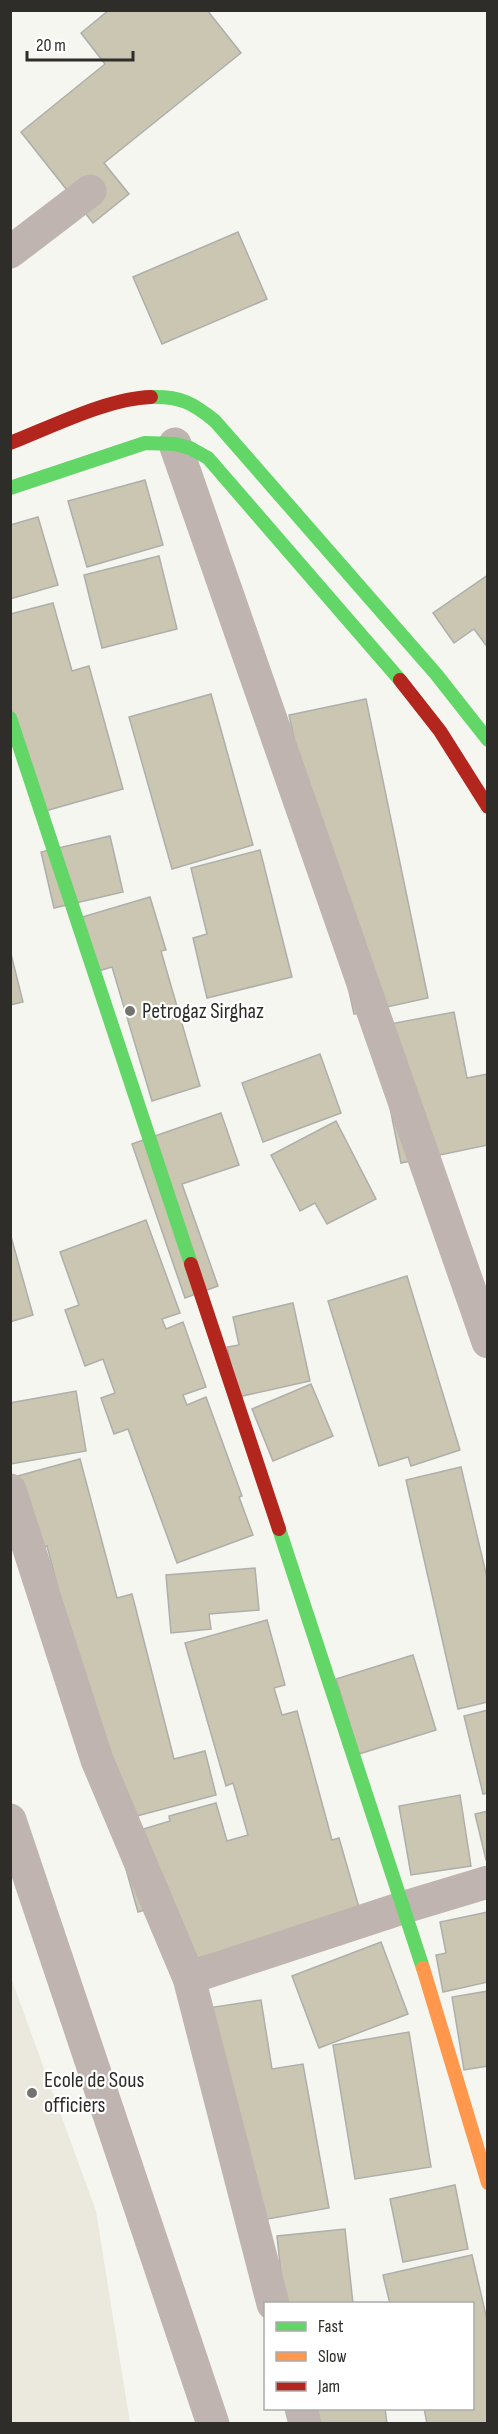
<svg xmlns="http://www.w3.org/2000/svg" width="498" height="2434" viewBox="0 0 498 2434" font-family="'Sofia Sans Condensed',sans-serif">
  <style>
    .built { fill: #ebe8de }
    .building { fill: #cbc6b2; stroke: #aeaeab; stroke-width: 1.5 }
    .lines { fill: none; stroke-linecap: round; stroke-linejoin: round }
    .street { stroke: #bfb4b0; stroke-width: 33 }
    .fast { stroke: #63d668; stroke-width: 14 }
    .slow { stroke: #ff974d; stroke-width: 14 }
    .jam { stroke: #b3261e; stroke-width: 14 }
    .poi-dot { fill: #747370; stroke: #fff; stroke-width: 2 }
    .labels { text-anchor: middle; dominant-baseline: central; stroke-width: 4.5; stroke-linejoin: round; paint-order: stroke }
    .poi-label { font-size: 22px; fill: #2e2d2a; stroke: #fff; text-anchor: start }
  </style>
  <rect width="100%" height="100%" fill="#f6f6f1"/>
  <polygon class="built" points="10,1975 96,2211 130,2423 11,2423"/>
  <g class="building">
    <polygon points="109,10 207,10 241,53 104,163 129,194 93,223 21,132 105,64 81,33"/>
    <polygon points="238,232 267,299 162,344 133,277"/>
    <polygon points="145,480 163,545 87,567 68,501"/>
    <polygon points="38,517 58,585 10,599 10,525"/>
    <polygon points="159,556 177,629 102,648 84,575"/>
    <polygon points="488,575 488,648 474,629 454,643 433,613"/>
    <polygon points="53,603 72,671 89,666 123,789 38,813 10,713 10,614"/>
    <polygon points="211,694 253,845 172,869 129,717"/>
    <polygon points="366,699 428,998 354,1014 289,715"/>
    <polygon points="110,836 123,892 54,908 41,852"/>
    <polygon points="260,850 292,977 207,998 193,938 207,934 191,868"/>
    <polygon points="150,897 166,950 161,951 200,1086 152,1101 112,967 95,972 79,918"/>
    <polygon points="10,950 23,1002 10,1005"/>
    <polygon points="454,1012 467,1078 488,1074 488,1145 401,1163 374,1027"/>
    <polygon points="320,1054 341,1113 263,1142 242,1083"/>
    <polygon points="221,1113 239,1165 182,1184 218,1286 185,1298 132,1144"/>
    <polygon points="336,1121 376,1199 327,1224 315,1203 300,1211 271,1155"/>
    <polygon points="146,1220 180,1313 162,1319 166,1329 183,1322 206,1387 183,1395 187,1405 206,1397 242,1496 239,1497 253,1535 177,1563 128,1429 114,1434 101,1398 115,1393 103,1359 85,1366 65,1310 79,1305 60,1252"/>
    <polygon points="10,1233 33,1315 10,1322"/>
    <polygon points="407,1276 460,1450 411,1466 408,1457 379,1466 328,1301"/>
    <polygon points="293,1303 310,1381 238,1397 227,1347 239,1345 233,1317"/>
    <polygon points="311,1384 333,1436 273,1461 252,1409"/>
    <polygon points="76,1391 86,1451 10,1464 10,1403"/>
    <polygon points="80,1459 117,1598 132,1594 174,1759 205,1751 216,1795 118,1821 47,1546 28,1551 10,1478"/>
    <polygon points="461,1467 488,1582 488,1702 458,1709 406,1480"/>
    <polygon points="255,1568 259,1610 209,1614 211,1629 171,1633 166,1575"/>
    <polygon points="267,1620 285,1685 274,1688 282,1715 297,1711 332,1840 339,1838 360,1911 171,1966 155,1907 138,1912 117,1837 170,1821 169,1816 216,1803 227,1841 248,1835 233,1783 226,1786 185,1643"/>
    <polygon points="413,1655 436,1730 359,1754 336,1679"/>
    <polygon points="488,1710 488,1793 483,1794 464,1716"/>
    <polygon points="460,1795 471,1866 411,1875 399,1806"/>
    <polygon points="488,1811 488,1860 486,1860 475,1814"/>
    <polygon points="488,1912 488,1982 443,1992 436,1955 446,1953 440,1922"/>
    <polygon points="381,1942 408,2014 319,2048 292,1976"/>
    <polygon points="488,1991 488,2066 464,2070 452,1997"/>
    <polygon points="261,2000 272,2069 303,2064 329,2208 257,2221 201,2009"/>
    <polygon points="409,2032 431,2167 355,2179 333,2045"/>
    <polygon points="455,2185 468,2249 403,2262 390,2199"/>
    <polygon points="345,2229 353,2304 284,2304 277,2236"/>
    <polygon points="472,2255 488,2324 488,2424 427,2424 424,2408 472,2408 472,2304 390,2304 383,2275"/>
    <polygon points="295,2408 385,2408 387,2424 297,2424"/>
  </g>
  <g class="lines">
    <g class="street">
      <polyline points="10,252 90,191"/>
      <polyline points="175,444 488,1342"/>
      <polyline points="10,1490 97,1760 189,1978 273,2304"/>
      <polyline points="10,1820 213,2424"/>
      <polyline points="189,1978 405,1907 488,1882"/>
      <polyline points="301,2408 305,2424"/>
    </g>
    <g class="fast">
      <path d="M 151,397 C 180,396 193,403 215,421 L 436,674 L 488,740"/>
      <polyline points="10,488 145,443 175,444 190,448 208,458 400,680"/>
      <polyline points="10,718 191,1264"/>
      <polyline points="279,1529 423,1968"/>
    </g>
    <polyline class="slow" points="423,1968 488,2183"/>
    <g class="jam">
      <path d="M 10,443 C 51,427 108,398 151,397"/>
      <polyline points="400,680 440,731 488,807"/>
      <polyline points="191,1264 279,1529"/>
    </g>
  </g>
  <g class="poi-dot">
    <circle cx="130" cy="1011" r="6"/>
    <circle cx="32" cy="2093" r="6"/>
  </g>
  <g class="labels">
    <g class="poi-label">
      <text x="142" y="1011">Petrogaz Sirghaz</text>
      <text x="44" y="2080">Ecole de Sous<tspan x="44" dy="25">officiers</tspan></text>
    </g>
  </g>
  <rect width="498" height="2434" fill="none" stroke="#2e2d2a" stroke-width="24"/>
  <rect x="264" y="2302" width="210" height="108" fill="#ffffff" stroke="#ababaa" stroke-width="1.5"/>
  <rect x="276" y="2322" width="30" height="9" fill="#63d668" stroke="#ababaa" stroke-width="1.5"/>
  <text x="318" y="2332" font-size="18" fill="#2e2d2a">Fast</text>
  <rect x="276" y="2352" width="30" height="9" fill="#ff974d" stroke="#ababaa" stroke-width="1.5"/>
  <text x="318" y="2362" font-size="18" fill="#2e2d2a">Slow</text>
  <rect x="276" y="2382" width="30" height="9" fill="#b3261e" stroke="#ababaa" stroke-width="1.5"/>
  <text x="318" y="2392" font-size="18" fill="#2e2d2a">Jam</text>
  <path d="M27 51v9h106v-9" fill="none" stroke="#2e2d2a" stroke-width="3"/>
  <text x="36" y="51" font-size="18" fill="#2e2d2a" stroke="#ffffff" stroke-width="4.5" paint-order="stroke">20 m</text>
</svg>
